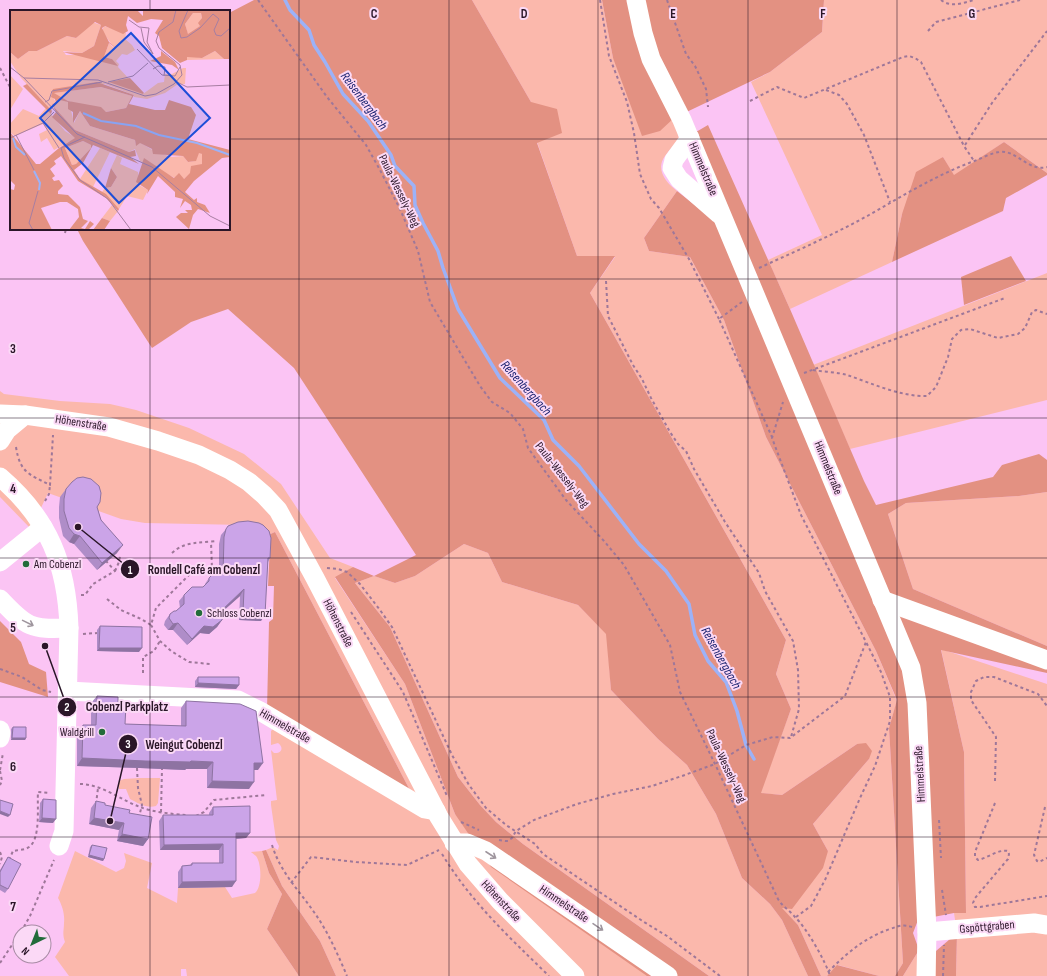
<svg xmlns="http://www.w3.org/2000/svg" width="1047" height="976" viewBox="0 0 1047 976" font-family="'Sofia Sans Condensed',sans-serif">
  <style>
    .green { fill: #fbb8ac }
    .forest { fill: #e39182 }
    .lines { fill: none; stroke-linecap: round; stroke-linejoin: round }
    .stream { stroke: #9cb2f8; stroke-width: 3.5 }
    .path { stroke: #9e7799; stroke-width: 2; stroke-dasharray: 3 3; stroke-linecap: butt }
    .minor { stroke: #fff; stroke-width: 19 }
    .wall { fill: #af8dc8 }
    .shaded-wall { fill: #8e73a2 }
    .building { fill: #cba4e8; stroke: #8e73a2 }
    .oneway { stroke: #9f969e }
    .grid { fill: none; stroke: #2a1628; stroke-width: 1; stroke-opacity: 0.55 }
    .poi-dot { fill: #226c3a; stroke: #fbd9f6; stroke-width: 1.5 }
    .labels { text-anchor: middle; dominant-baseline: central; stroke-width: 4; stroke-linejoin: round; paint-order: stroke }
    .street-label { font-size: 12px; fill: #2a1628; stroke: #fbd9f6 }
    .poi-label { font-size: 12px; fill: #2a1628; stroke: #fbd9f6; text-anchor: start }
    .water-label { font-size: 13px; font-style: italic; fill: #18216e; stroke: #fbd9f6 }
    .inset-river { fill: none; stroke: #9cb2f8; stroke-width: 2 }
    .inset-road { fill: none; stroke: #a77ea2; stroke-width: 1 }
    .view { fill: #1d4ed8; fill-opacity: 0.15; stroke: #1d4ed8; stroke-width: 2 }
    .inset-edge { fill: none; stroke: #2a1628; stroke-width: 2 }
    .grid-label { font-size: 13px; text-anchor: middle; font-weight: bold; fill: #2a1628; stroke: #fbd9f6; stroke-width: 4; stroke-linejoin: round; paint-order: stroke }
    .leader { fill: none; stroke: #2a1628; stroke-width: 1.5 }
    .callout-dot { fill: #2a1628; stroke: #fbd9f6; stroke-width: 1.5 }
    .mark-label { font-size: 12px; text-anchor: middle; font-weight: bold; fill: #fff }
    .callout-label { font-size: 13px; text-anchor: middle; font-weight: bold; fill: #2a1628; stroke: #fbd9f6; stroke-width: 4; stroke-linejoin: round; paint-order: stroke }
  </style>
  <rect width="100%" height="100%" fill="#fbc4f4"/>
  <g class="green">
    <path d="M 472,0 L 602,0 L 613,58 L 674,118 L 679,138 C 675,144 670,149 665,156 C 655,169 666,183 677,191 L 644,238 L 649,251 L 690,257 L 724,320 L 766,437 L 876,651 L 897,701 L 889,728 L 903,963 L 895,976 L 879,976 L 838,965 L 827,976 L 821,976 L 798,925 L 781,908 L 828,851 L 813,824 L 869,759 L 857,744 L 782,795 L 760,793 L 791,709 L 776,674 L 786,640 L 590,293 L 615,257 L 577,256 L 537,142 L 531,102 Z"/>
    <polygon points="824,0 1047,0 1047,173 1004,142 954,176 943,157 902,214 892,262 790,309 768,260 822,235 751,82 770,72 822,32"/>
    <polygon points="1047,273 1047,400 850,449 813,365"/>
    <path d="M 0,391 L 4,394 L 60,401 L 110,404 L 136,410 L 189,428 L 244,454 L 281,484 L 330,558 L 353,567 L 335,578 L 405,684 L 455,814 L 650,976 L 336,976 L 320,941 L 282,886 L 266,850 L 273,847 L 278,850 L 279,846 L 276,840 L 271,805 L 271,801 L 277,800 L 271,750 L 274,753 C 282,754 284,747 278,743 L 271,745 L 271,731 L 273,729 L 415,800 L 275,532 L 266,536 L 244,525 L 145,523 L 121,519 L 48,493 L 31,529 L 0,497 Z"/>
    <polygon points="1047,492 1047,646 913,589 888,514 906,503 1019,496"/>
    <polygon points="464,544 488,553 502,582 578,605 607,634 611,690 658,739 687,765 716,814 742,878 770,904 782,920 808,976 709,976 523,844 496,822 480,805 458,777 390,627 355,583 374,576 395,583 415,576"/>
    <polygon points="941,649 1047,684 1047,976 956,976 957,933 954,913 966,913 964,752"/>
    <path d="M 139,778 L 160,778 L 158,803 L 156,806 C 147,809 138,803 130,799 L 126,789 L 119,789 L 119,781 L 124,779 Z"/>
    <path d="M 75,851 L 116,872 L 124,868 L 126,861 L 124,853 L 152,863 L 147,888 L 177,903 L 178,888 L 225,887 L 232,898 L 255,893 C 262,887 262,864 256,856 C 256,856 251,852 251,852 L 262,851 L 269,873 L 282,894 L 267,929 L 299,976 L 187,976 L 186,969 L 181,969 L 181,976 L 69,976 L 55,957 L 65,942 C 62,934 64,930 64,923 C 65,914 62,905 58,898 Z"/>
    <polygon points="919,950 936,951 936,976 903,976"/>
  </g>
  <g class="forest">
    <polygon points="254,0 472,0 531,102 557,109 562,133 537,143 577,256 615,256 590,293 786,640 776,674 791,709 761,793 782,795 857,744 866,743 872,751 869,759 813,824 828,851 823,868 792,909 782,908 798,925 821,976 808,976 782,920 770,904 742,878 716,814 687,765 658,739 611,690 606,634 578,605 502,582 488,553 464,544 415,576 395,583 374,576 355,583 390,627 458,777 480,805 496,822 523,844 709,976 647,976 491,867 455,814 405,684 335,577 353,567 374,576 416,555 294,368 228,309 191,322 152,348 83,241 77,229 229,229 229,13"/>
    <polygon points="602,0 824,0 822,32 770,72 674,118 660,131 642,136 613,58"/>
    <polygon points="708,125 790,309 864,481 876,505 993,477 1002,465 1039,454 1047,460 1047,492 1019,496 906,503 888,514 913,589 1047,646 1047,673 941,650 964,752 966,913 954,913 918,920 913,933 919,950 903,976 895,976 903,963 889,728 897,700 876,651 766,437 724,320 690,257 649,251 644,238 677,191 720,225 696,132"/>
    <polygon points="1004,142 1047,173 1047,175 1006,198 1003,211 892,262 902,214 916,172 943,157 954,175"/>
    <polygon points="1011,256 1026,281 964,305 961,277"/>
    <polygon points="275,532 415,800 267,710 269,622 273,619 274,586 268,586 270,545 266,536"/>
    <polygon points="0,621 21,642 29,664 46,672 48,697 0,682"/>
    <polygon points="266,850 282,886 320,941 336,976 299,976 267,929 282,894 269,873 262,851"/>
    <polygon points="957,933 956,976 936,976 936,951"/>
    <polygon points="837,965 879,976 827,976"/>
  </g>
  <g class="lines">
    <polyline class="stream" points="285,0 290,10 309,30 314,45 325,62 343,94 368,121 391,155 395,166 414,186 415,205 423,223 438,251 443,268 458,309 500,378 544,420 553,440 579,466 639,544 666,571 689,604 695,635 708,661 726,682 737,711 746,745 754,759"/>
    <g class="path">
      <path d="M 258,0 L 327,97 L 366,145 L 380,170 L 400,209 L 418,251 L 430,302 L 480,386 L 492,402 L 510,413 L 523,429 L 528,448 L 566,500 L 604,541 L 624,565 L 670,645 L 680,692 L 715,764 L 778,899 C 783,907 789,910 795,917 C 806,927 826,962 830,976"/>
      <polyline points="600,0 609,56 627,102 634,133 640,174 651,199 659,208 689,259 719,319"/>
      <polyline points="667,0 686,54 695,66 706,89 708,107"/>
      <path d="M 941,0 C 951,8 963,3 974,0"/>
      <polyline points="928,31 936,22 1020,0"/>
      <polyline points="0,68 11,89"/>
      <polyline points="826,90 839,95 847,104 864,135 890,202"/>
      <polyline points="750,101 777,87 804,98 903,57 909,56 915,58 921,62 964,146 974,161"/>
      <polyline points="965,145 992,103 1047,31"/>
      <polyline points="65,233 66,229"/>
      <path d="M 759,268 C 796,251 833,235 869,215 C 904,195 938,174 977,160 C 984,157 992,153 999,152 C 1016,149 1028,172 1047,167"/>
      <polyline points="606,281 608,316 633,365 642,379 651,398 670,432 678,444 686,451 694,469 725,522 759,573 765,591 793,641 798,670 799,709 791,737"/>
      <polyline points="742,302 719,319 772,437"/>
      <path d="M 813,370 C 824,372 837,372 847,375 C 871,383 901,397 927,396 L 936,387 L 948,357 L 952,339 L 961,330 L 970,329 L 998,338 L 1018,334 L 1025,328 L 1032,312 L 1036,310 L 1047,314"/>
      <polyline points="804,373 1005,298"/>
      <path d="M 16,447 C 20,473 29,474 50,485 L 53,435"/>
      <polyline points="45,501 49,494 50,485"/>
      <path d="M 172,553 C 185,541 200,543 217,541"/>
      <polyline points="327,568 338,569 347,572 360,584 380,610 392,627 452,755 469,785 486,808 506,825 535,844 543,854 644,922 667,936 720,976"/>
      <polyline points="115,571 119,562 120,556"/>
      <polyline points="81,595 85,595 93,584 115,571 106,561"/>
      <polyline points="107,599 121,610 141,619 151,625 156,608 194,570 212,569 211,542"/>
      <polyline points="351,612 403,692 447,796"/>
      <polyline points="151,625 160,641 171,651 189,662 210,664"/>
      <polyline points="83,634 97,633"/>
      <polyline points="0,669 22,677 42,690 51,692"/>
      <polyline points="143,673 143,657 154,651 160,641"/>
      <polyline points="137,768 138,788 142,805 139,817"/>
      <polyline points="0,770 3,753"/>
      <polyline points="0,771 2,781 0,785"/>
      <polyline points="995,781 996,737 971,700 971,692 976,681 984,677 994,677 1038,694 1047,706"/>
      <path d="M 80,784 C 101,784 121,800 140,807 C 152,812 172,814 186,815"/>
      <path d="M 995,803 L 975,852 L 975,857 L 978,860 C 988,858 998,849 1008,851 L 1009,854 L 1008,859 L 975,898 L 973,903 L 975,907 L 980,907 L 1047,896"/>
      <polyline points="96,804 98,788"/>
      <polyline points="1045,807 1034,855 1037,861 1039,862 1047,858"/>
      <polyline points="161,812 162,769"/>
      <polyline points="196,816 204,812 214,800 266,795"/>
      <polyline points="939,820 941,858"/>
      <polyline points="461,822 479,830"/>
      <polyline points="499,840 505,841 508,841 512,838 516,831 534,820 577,804 613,794 652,786 682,776 715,764 746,745 773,737 790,738 845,696 866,642 801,515 772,438 783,402"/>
      <path d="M 272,845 C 281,874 300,891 316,915 C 328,932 339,957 347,976"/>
      <polyline points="0,852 2,857 0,864"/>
      <path d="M 442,854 C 472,903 508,936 549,976"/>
      <path d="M 9,860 L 13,851 C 18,850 25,850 29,847 C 41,839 37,806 38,792 L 50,793"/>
      <polyline points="291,883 311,857 356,862 407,865 439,850"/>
      <polyline points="942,890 946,915"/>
      <polyline points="796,917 811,906 825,880 860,798 875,766 890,721 890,697 881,672 866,642"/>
      <polyline points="21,932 30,916 54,860"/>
      <polyline points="0,963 20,933"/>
      <path d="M 828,972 C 847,953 864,938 890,929 C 899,926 903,924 912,927"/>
      <polyline points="943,976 944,945"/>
    </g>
    <g class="minor">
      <polyline points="636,0 643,33 651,59 682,120 911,668 917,703 927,932 926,976"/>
      <polyline points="690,138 674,160 672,168 679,179 719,214"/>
      <polyline points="0,414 25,415 109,427 158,441 199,455 230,470 249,482 264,495 278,510 315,578 439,817 468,864 500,901 575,976"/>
      <polyline points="0,441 7,430 25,415"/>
      <path d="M 0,477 C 49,519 67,565 69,628 L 64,831 L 59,846"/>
      <polyline points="0,562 43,527"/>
      <path d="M 0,599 C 26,627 31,630 69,628"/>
      <polyline points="882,600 1047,660"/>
      <polyline points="68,691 238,700 260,711 425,809 436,811"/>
      <polyline points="0,730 1,733 0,738"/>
      <polyline points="454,843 467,843 486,851 668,976"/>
      <polyline points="927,932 1034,923 1047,925"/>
    </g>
  </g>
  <g class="wall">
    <polygon points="66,489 97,507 101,520 117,553 97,570 74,544 69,542 63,536 59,518 59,507 60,497"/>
    <polygon points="226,529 270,558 268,562 261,621 239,620 240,596 221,613 222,620 217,627 209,634 200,633 187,645 173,630 168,630 164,625 165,621 170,614 176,611 180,608 179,601 184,595 203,587 205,585 205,584 209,578 219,573 219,544 221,535"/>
    <polygon points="100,626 139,652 97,651 97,630"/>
    <polygon points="198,677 239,685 236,689 195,687 195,681"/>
    <polygon points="97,696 118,705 125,724 181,726 181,708 186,701 258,770 254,770 249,789 207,788 207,769 186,769 185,770 140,768 77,766 77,732 83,725 91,725 91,703"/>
    <polygon points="13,727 26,738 25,740 11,740 11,729"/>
    <polygon points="43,799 53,823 39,822 40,803"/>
    <polygon points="96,801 105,805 129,813 148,839 143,846 117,841 119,830 89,824 91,808"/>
    <polygon points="213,807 250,833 246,838 236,839 232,887 178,888 178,872 182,866 190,865 192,863 219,863 219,850 160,850 159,821 163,815 209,815 209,813"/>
    <polygon points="92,845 104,859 103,861 88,857 90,847"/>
    <polygon points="8,857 8,889 5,893 0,890 0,870"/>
  </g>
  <g class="shaded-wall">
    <polygon points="74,534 80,536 74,544 69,542"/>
    <polygon points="123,545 117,553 97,570 102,563"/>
    <polygon points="244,589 240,596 215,618 220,612"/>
    <polygon points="243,613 265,615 261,621 239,620"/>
    <polygon points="222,620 217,627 209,634 200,633 187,645 192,639 204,626"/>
    <polygon points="178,623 173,630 168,630 173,624"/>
    <polygon points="99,648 142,648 139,652 97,651"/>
    <polygon points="198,683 239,685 236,689 195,687"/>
    <polygon points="12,738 26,738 25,740 11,740"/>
    <polygon points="82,758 191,761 213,762 207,769 186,769 185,770 140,768 77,766"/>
    <polygon points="254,763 263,763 258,770 249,770"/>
    <polygon points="212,781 254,782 249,789 207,788"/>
    <polygon points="0,811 10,815 8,817 0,814"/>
    <polygon points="42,818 56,819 53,823 39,822"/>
    <polygon points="94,818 124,823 119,830 89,824"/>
    <polygon points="236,833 250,833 246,838 232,839"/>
    <polygon points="122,834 148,839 143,846 117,841"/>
    <polygon points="223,844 219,850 160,850 164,845"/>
    <polygon points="89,855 104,859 103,861 88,857"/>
    <polygon points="236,881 232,887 178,888 182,882"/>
  </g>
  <g class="building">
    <polygon points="83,477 91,479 99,486 101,493 100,502 97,507 101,520 123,545 102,563 80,536 74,534 69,528 64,511 64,499 66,489 72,482 77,478"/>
    <polygon points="248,521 259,523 263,525 269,531 271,538 270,558 268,558 265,615 243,613 244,589 220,612 223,616 222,620 213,627 204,626 192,639 178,623 173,624 169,618 170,614 174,611 176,611 184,604 184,595 192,587 203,587 209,581 209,578 214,573 223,574 224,537 226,529 228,526 238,522"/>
    <polygon points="100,626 142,627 142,648 99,648"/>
    <polygon points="198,677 239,677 239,685 198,683"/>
    <polygon points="97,696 118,697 118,705 126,705 125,724 186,726 186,701 240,704 256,711 263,763 254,763 254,782 212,781 213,762 191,761 190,762 145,761 82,758 83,725 96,725"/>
    <polygon points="13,727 26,727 26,738 12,738"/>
    <polygon points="43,799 56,800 56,819 42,818"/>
    <polygon points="0,800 13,804 10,815 0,811"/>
    <polygon points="96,801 105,803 105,805 130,810 129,813 152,817 148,839 122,834 124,823 94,818"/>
    <polygon points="250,806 250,833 236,833 236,881 182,882 182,866 192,865 192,863 223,863 223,844 164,845 163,815 213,815 213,807"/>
    <polygon points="92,845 107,848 104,859 89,855"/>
    <polygon points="8,857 21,864 8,889 0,885 0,872"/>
  </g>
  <defs><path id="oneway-shaft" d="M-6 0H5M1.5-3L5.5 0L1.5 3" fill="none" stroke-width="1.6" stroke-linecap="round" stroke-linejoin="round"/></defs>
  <g class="oneway">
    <use href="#oneway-shaft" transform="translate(28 623) rotate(26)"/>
    <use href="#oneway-shaft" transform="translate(491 855) rotate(33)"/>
    <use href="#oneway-shaft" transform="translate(598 927) rotate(34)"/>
  </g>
  <path class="grid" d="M 150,0 L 150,11M 299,0 L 299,976M 449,0 L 449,976M 598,0 L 598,976M 748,0 L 748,976M 897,0 L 897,976M 0,139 L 11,139M 229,139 L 1047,139M 150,229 L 150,976M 0,279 L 1047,279M 0,418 L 1047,418M 0,558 L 1047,558M 0,697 L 1047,697M 0,837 L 1047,837"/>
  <g class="poi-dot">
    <circle cx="26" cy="564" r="4"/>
    <circle cx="199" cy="613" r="4"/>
    <circle cx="102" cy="732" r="4"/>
  </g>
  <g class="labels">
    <g class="street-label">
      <text transform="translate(703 169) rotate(67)">Himmelstraße</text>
      <text transform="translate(399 191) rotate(64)">Paula-Wessely-Weg</text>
      <text transform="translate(81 423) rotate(9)">Höhenstraße</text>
      <text transform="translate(828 468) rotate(68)">Himmelstraße</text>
      <text transform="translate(562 475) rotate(52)">Paula-Wessely-Weg</text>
      <text transform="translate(338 623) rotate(63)">Höhenstraße</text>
      <text transform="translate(285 726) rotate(30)">Himmelstraße</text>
      <text transform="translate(726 766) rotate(65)">Paula-Wessely-Weg</text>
      <text transform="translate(920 774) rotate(-93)">Himmelstraße</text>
      <text transform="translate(501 901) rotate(47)">Höhenstraße</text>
      <text transform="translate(564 904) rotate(34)">Himmelstraße</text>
      <text transform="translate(987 927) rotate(-5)">Gspöttgraben</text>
    </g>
    <g class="poi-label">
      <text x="34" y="564">Am Cobenzl</text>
      <text x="207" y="613">Schloss Cobenzl</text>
      <text x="94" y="732" text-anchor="end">Waldgrill</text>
    </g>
    <g class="water-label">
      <text transform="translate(364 101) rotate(53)">Reisenbergbach</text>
      <text transform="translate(526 388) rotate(48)">Reisenbergbach</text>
      <text transform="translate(721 658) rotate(61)">Reisenbergbach</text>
    </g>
  </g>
  <g transform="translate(10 10)">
    <rect width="220" height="220" fill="#fbc4f4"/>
    <path d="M 183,3 L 191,3 L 192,8 L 190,16 L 178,25 L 175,14 ZM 82,12 L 91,15 L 84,36 L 72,43 L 53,41 L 56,45 L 71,45 L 103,53 L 102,49 L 94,47 L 99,33 L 105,39 L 92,21 L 94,16 L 116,23 L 115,29 L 122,35 L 125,40 L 117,45 L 112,44 L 106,51 L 109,54 L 108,57 L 133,84 L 148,73 L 154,72 L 155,64 L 162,64 L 173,58 L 176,58 L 175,74 L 168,74 L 155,83 L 137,89 L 124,87 L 124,85 L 95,74 L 41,83 L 46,93 L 42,94 L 42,101 L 11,68 L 0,51 L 0,42 L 8,49 L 19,41 L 27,41 L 57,26 L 66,28 ZM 205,41 L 214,49 L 177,50 L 176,47 L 181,46 L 192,48 ZM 0,65 L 13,79 L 0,100 ZM 91,77 L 122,86 L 116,98 L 96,102 L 58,91 L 43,83 ZM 49,89 L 59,92 L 64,113 L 70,101 L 80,116 L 125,130 L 126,135 L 129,132 L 146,142 L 162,147 L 173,146 L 178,152 L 185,151 L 189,142 L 192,144 L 192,154 L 174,169 L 165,168 L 130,151 L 125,139 L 119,142 L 65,120 L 44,97 ZM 36,98 L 55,121 L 66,128 L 44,140 L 37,128 L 31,132 L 29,124 L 37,120 L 33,114 L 5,126 L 0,122 L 0,114 L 13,99 L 29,106 ZM 73,131 L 81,135 L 81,138 L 66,154 L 62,155 L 55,138 ZM 90,138 L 100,142 L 83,177 L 70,169 ZM 107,145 L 112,148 L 110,154 L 128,162 L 129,175 L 138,180 L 133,190 L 117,186 L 109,199 L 92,182 L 95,178 L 101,177 L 107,167 L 101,158 ZM 102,195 L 108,201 L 100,211 L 92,208 Z" fill="#fbb8ac"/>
    <path d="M 0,0 L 127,0 L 133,6 L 133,0 L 220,0 L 220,49 L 214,49 L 205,41 L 192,48 L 177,47 L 177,50 L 170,53 L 152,38 L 149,26 L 145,23 L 153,10 L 141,9 L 127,13 L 118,6 L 116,15 L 118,21 L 113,24 L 95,16 L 92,18 L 99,32 L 106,38 L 99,33 L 94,47 L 102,49 L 108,56 L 53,42 L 72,43 L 84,36 L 91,15 L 85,12 L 66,28 L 57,26 L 27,41 L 19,41 L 8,49 L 0,42 ZM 183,3 L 191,3 L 192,8 L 188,13 L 190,16 L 178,24 L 175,14 ZM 151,41 L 165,52 L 169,60 L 162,55 L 140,51 L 151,46 ZM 120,68 L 134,83 L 133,84 L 99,72 ZM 87,72 L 124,85 L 119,94 L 145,100 L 155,100 L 159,90 L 181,97 L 186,105 L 178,129 L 220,140 L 220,147 L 212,148 L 184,171 L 175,182 L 184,190 L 187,188 L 187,192 L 195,195 L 200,203 L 188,199 L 183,205 L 179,219 L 166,207 L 171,203 L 178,203 L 175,200 L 182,200 L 181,195 L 175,191 L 170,198 L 173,189 L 165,187 L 165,182 L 148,166 L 137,184 L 138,180 L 126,172 L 134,148 L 164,168 L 169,163 L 174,169 L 180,163 L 181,156 L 192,154 L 192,144 L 189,143 L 186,151 L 178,152 L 173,146 L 143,144 L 142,139 L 130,133 L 126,136 L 125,130 L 80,116 L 70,101 L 63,113 L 63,102 L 58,99 L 58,92 L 50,90 L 44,97 L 65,120 L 119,142 L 125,140 L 126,146 L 120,147 L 129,154 L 83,135 L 73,153 L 64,160 L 70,169 L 96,184 L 109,199 L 108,201 L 96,188 L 68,171 L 51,146 L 44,151 L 46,154 L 40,159 L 45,166 L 42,168 L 44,171 L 49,170 L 53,176 L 48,181 L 48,184 L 58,185 L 70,197 L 73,209 L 78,211 L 71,218 L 75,219 L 80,211 L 84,214 L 78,220 L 59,220 L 69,207 L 68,199 L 57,192 L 50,192 L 31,198 L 42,220 L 0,220 L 0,179 L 4,180 L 5,175 L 0,170 L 0,122 L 26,154 L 30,154 L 49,138 L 65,128 L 42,107 L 46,102 L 42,94 L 46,93 L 45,89 L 41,87 L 43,79 ZM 91,77 L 122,86 L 116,98 L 96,102 L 91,97 L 58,91 L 44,83 ZM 73,131 L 81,135 L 81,138 L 66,154 L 62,155 L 55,138 ZM 17,74 L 42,101 L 41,104 L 13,76 ZM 101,158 L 107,167 L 101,177 L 95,178 ZM 92,208 L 100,211 L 94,220 L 83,220 Z" fill="#e39182" fill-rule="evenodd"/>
    <path class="inset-river" d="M 73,103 L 91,111 L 126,116 L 149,125 L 187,133 L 220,145M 3,128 L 6,137 L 15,145M 24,161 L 30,173 L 29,180"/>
    <path class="inset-road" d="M 178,0 L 169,21 L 171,28 L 177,27 L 190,18 L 203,4 L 209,9 L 204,20 L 206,25 L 211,26 L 220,18M 119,10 L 129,17 L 139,18 L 137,32 L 143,44 L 134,32 L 131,18M 127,39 L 152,65 L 165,66 L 170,57M 0,57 L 14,68 L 88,70 L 135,86 L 146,84 L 164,74 L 172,65 L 170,55 L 149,38 L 146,31 L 149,22 L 163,12 L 166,0M 143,59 L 148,56 L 155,57 L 154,66M 14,68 L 67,124 L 142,157 L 200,206 L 220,216M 98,72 L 123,66 L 138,53M 167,72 L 177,77 L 220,75M 35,92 L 39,90 L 42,81 L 92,72M 33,113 L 49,138M 6,125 L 24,160M 75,127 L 51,138 L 54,148 L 70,170 L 98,189 L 121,220M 0,128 L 33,113 L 44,102M 23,220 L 19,213 L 28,181"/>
    <path class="view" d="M 121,23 L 200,108 L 109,193 L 30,108 Z"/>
    <rect width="220" height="220" class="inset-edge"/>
  </g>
  <g class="grid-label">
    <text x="374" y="18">C</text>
    <text x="524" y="18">D</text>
    <text x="673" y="18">E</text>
    <text x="823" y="18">F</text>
    <text x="972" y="18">G</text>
    <text x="13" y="353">3</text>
    <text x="13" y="493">4</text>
    <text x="13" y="632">5</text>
    <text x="13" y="771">6</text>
    <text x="13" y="911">7</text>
  </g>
  <path class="leader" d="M78 527L130 569M45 646L67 707M110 821L128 744"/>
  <g class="callout-dot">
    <circle cx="78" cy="527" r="4"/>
    <circle cx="45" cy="646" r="4"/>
    <circle cx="110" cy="821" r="4"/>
    <circle cx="130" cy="569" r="10"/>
    <circle cx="67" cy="707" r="10"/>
    <circle cx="128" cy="744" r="10"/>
  </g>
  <g class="mark-label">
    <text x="130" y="574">1</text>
    <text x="67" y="711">2</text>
    <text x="128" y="748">3</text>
  </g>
  <g class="callout-label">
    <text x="204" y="574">Rondell Café am Cobenzl</text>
    <text x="127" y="711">Cobenzl Parkplatz</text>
    <text x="184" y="749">Weingut Cobenzl</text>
  </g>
  <g transform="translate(32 944) rotate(223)"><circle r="19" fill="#fbd9f6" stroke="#a78ba4"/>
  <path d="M0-3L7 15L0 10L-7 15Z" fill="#226c3a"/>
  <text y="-6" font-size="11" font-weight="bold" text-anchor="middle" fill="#2a1628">N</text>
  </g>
</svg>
